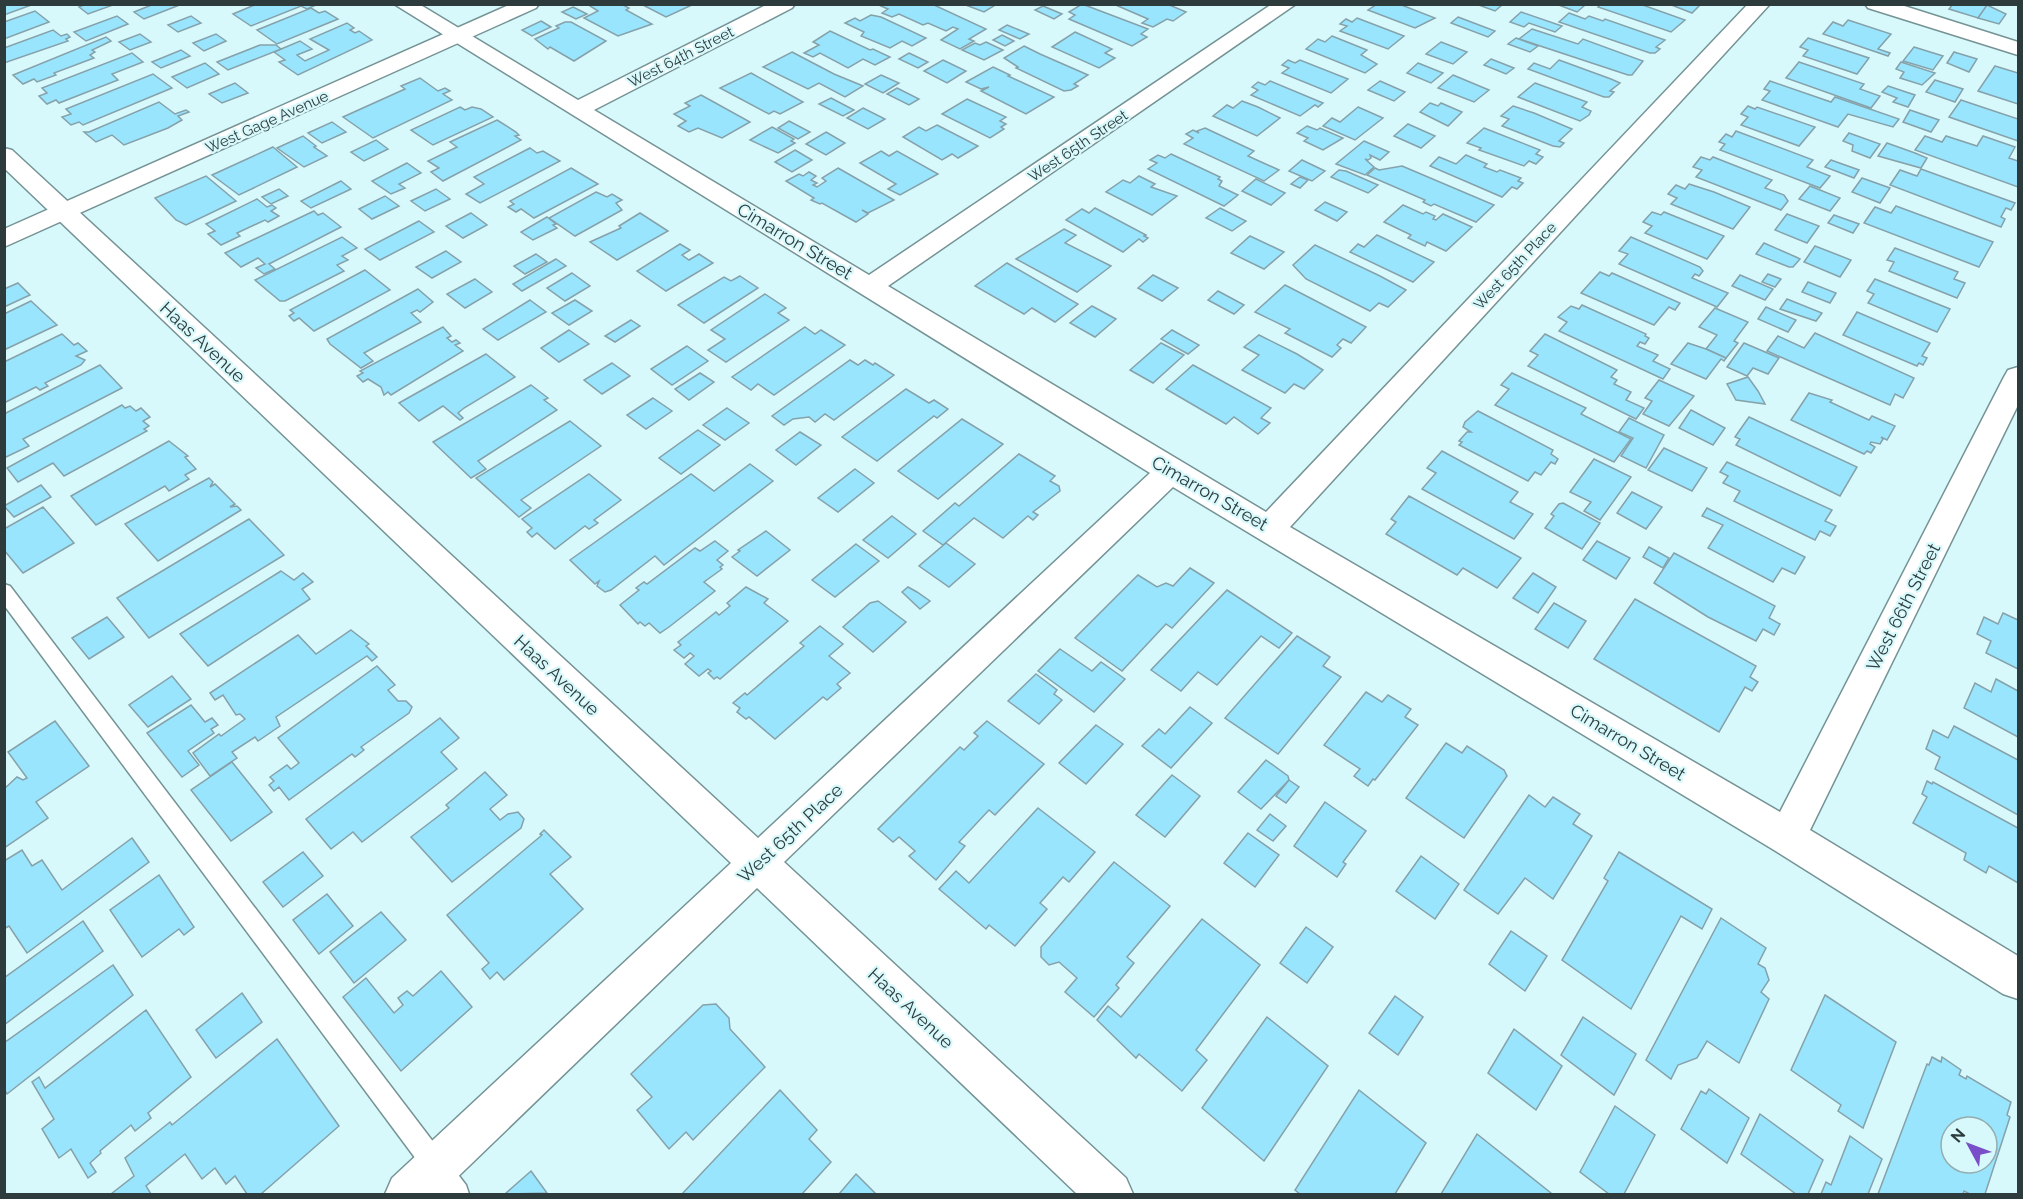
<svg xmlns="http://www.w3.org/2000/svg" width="2023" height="1199" viewBox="0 0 2023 1199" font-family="Raleway,sans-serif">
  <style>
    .building { fill: #99e5fd; stroke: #85a1aa; stroke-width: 1.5; fill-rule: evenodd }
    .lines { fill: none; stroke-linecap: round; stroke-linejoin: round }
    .lane-casing { stroke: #759395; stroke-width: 3 }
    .street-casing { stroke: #759395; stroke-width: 3 }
    .secondary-casing { stroke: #759395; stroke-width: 3 }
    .lane { fill: #fff; fill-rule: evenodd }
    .street { fill: #fff; fill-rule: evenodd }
    .secondary { fill: #fff; fill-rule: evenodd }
    .labels { text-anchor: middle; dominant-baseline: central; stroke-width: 4.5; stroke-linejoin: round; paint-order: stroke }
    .far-street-label { font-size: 15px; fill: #2e3b3c; stroke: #d8f9fb }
    .street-label { font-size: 18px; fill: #2e3b3c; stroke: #d8f9fb }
  </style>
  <rect width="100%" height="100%" fill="#d8f9fb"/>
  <g class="building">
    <polygon points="4,4 34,4 4,15"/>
    <polygon points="86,4 112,4 113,5 88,14 79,7"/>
    <polygon points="154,4 174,4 177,6 144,19 134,12"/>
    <polygon points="257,4 315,4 316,5 307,9 301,6 251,26 233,14"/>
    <polygon points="587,4 621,4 629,8 626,10 652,24 618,36 584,18 598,11"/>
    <polygon points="641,4 694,4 666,17"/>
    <polygon points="884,4 932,4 986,29 969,39 974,41 960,49 941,40 958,29 953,27 946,31 928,23 923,25 899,14 892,17 882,13 888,9 881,6"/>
    <polygon points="963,4 997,4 984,12"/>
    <polygon points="1082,4 1148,29 1141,34 1147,37 1132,46 1069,19 1075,15 1069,12"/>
    <polygon points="1121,4 1167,4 1186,12 1173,21 1167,19 1153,27 1142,23 1148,19 1118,6"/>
    <polygon points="1370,4 1399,4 1435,18 1415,28 1368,10 1374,6"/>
    <polygon points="1476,4 1499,4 1502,5 1495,11"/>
    <polygon points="1556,4 1580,4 1584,6 1577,12"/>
    <polygon points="1601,4 1640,4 1685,20 1671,32 1598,7"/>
    <polygon points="1669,4 1701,4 1692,13"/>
    <polygon points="1953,4 1983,4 1987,6 1978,18 1949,9"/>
    <polygon points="1987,5 2006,14 1999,24 1978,18"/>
    <polygon points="1043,6 1062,14 1054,19 1035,10"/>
    <polygon points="573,7 587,14 576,19 562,12"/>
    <polygon points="311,8 319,13 325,11 338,19 277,44 257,30"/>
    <polygon points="35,11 49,22 4,39 4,22"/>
    <polygon points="1521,12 1562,26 1555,32 1529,23 1524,27 1510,22"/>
    <polygon points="1569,13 1585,19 1589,16 1603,21 1605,19 1665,40 1656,47 1660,49 1655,53 1650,53 1559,22"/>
    <polygon points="871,15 881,17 926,38 912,46 902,41 890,48 861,36 864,32 845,23 855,18 860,21"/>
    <polygon points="117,16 128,24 86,41 74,32"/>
    <polygon points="191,16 201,23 178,32 168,25"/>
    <polygon points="1458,17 1495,31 1488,37 1451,23"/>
    <polygon points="1357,18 1404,36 1388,49 1340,31 1347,26 1340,24 1346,19 1352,22"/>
    <polygon points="1848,20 1891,34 1878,49 1890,53 1888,56 1823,34 1833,22 1843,26"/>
    <polygon points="541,21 551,27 532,36 522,30"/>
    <polygon points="565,22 571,22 606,41 574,61 550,47 548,49 535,39 559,28 556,26"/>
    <polygon points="347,23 354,28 350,30 355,33 359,31 372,40 298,75 279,62 285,60 274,52 300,41 312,49 297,55 305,61 329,50 310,39"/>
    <polygon points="1007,25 1029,34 1020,39 999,30"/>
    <polygon points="1532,29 1578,44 1583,39 1643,61 1632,75 1628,75 1519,39"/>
    <polygon points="53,30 61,36 67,34 70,37 66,39 68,41 4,63 4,48"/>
    <polygon points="830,31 870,50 873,49 890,57 875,65 863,59 848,68 820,53 813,57 804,53 819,45 813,42"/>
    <polygon points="1075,32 1112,49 1105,53 1115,58 1099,68 1052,47"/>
    <polygon points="140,34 151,42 130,50 119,42"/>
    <polygon points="216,34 226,41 204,51 193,43"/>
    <polygon points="1002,35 1014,41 1005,46 993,40"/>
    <polygon points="1332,36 1367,50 1361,55 1377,64 1365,73 1306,49 1318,39 1325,42"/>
    <polygon points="106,37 111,41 92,50 95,52 90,55 94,58 54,73 56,75 37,82 34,79 23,84 13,75"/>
    <polygon points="1516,38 1538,46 1530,52 1508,44"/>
    <polygon points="1808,38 1869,58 1857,74 1803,56 1808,50 1800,47"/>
    <polygon points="986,42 1003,50 984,60 962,50 975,43 980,45"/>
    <polygon points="1441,42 1467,52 1453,64 1426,54"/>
    <polygon points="260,45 276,45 281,49 228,70 217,62"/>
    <polygon points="1024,46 1040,54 1088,75 1074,84 1078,86 1071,90 1064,91 1016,68 1018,67 1004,58"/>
    <polygon points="1914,47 1943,56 1933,70 1903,61"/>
    <polygon points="181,50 190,56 161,68 152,62"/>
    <polygon points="792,52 834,74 863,86 845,97 819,83 808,89 763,67"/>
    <polygon points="1954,52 1977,59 1969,72 1947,63"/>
    <polygon points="132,53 143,62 112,74 118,80 59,103 56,100 47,104 39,96 47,93 42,88"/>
    <polygon points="909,53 928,62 918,68 899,59"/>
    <polygon points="1491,59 1514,68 1506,74 1484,65"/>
    <polygon points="943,60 966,71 947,83 924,71"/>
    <polygon points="1288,60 1295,63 1300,60 1348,79 1331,93 1282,73 1289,68 1282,65"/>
    <polygon points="1559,60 1611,79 1620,83 1610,91 1614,92 1609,97 1604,97 1528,69 1534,63 1550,69"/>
    <polygon points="1799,62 1864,84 1860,89 1880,96 1871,108 1786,78"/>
    <polygon points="1901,62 1935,73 1922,85 1900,78 1904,72 1896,69"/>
    <polygon points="205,63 219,74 187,88 172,77"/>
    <polygon points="1418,63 1443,73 1431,83 1407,73"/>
    <polygon points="1995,66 2018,73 2018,104 1978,91"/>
    <polygon points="993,67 1010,75 1008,76 1054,97 1026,114 981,91 989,87 981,89 966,82"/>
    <polygon points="751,73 803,102 780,114 774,111 769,114 720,88"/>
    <polygon points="153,74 172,88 83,125 79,122 71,125 62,117 71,114 66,109"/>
    <polygon points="881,75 899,83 883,93 865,84"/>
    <polygon points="1453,75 1489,90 1474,102 1438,88"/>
    <polygon points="420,78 438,91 445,88 450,91 443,94 452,100 373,138 343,117 405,89 401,86"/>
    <polygon points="1935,80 1963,89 1955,102 1926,92"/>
    <polygon points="1270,81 1323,103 1318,107 1315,105 1300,116 1251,95 1258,90 1252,87 1258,82 1265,85"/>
    <polygon points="1380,81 1405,92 1394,101 1368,90"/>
    <polygon points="1770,81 1831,102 1835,97 1899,119 1893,127 1848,114 1838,127 1762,100 1770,91 1764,89"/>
    <polygon points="235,83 248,93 222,103 209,94"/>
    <polygon points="1535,83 1587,102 1582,107 1591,111 1589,115 1580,121 1518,97"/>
    <polygon points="1888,86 1915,95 1908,107 1893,102 1897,98 1882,92"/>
    <polygon points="897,88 919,99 909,105 887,94"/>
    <polygon points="701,95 750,122 722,138 698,128 689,132 678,126 686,121 674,114 690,106 685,103"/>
    <polygon points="831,98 854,110 843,116 819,104"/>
    <polygon points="967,99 1006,117 1000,121 1006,124 1001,127 1004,129 990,138 942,114"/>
    <polygon points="1961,100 2018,119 2018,141 1949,117"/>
    <polygon points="1242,101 1258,107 1280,118 1257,136 1213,116 1227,105 1233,108"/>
    <polygon points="159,102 175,114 186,110 189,112 178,116 182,120 168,128 124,145 112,135 96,142 84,132 89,132"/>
    <polygon points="1430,103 1438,106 1441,103 1462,112 1448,126 1420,112"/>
    <polygon points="1513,106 1534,113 1572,129 1559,141 1564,143 1560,147 1553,146 1502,126 1509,119 1501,116"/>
    <polygon points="1748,106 1755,109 1757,107 1815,127 1799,146 1741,125 1748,117 1741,114"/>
    <polygon points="460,107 465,110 472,107 481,109 493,117 433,145 411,130"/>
    <polygon points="1358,107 1383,118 1355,140 1323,126 1332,118 1340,122"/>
    <polygon points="863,108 885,119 868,129 847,118"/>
    <polygon points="1910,110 1939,120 1931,132 1903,122"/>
    <polygon points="497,120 516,132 519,135 515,136 521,140 443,181 431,172 439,168 428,161 457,147 450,142"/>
    <polygon points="789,121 810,132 798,139 778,128"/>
    <polygon points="332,122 346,132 322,143 308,133"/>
    <polygon points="1408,124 1435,136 1421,148 1394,136"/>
    <polygon points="937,125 978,146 958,158 952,154 942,160 903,137 919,127 926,131"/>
    <polygon points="1307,126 1317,130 1320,128 1343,138 1323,150 1304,141 1308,138 1297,133"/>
    <polygon points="772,127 794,139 791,141 795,143 778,153 750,140"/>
    <polygon points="1205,128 1254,151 1248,156 1279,170 1264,181 1184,144 1193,138 1186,134 1193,130 1199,133 1197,131"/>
    <polygon points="1484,128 1540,150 1536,154 1543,157 1536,164 1529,161 1524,166 1479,150 1481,148 1467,143"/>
    <polygon points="1736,131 1813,160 1807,167 1830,176 1820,188 1720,150 1725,144 1719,142 1726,134 1732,137"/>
    <polygon points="826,132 845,143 826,155 806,144"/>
    <polygon points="1849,133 1880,144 1870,158 1852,151 1853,145 1843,141"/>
    <polygon points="303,136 316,146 314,147 327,156 304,167 277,148"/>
    <polygon points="1925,136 1942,142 1946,136 1977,146 1983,136 2015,147 2009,158 2018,161 2018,187 1915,150"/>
    <polygon points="376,140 388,149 364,161 351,152"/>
    <polygon points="1364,141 1389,152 1380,160 1370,155 1371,158 1368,160 1365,159 1374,167 1365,175 1336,164"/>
    <polygon points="1887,143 1915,153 1927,158 1921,168 1878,156"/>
    <polygon points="273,147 297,167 239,195 212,175"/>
    <polygon points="530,148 537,153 543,151 560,161 480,203 466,194 484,184 474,177"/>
    <polygon points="795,150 812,160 792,172 775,162"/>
    <polygon points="881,151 889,156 897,151 938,174 900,195 888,189 896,184 860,163"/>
    <polygon points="1171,154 1220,177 1218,179 1222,181 1219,186 1238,195 1224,206 1148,169 1157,163 1150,160 1158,155 1165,158"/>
    <polygon points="1466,155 1487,164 1484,167 1497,172 1500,170 1521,178 1518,181 1523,183 1517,189 1512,187 1502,197 1430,166 1439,157 1456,164"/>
    <polygon points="1701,157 1710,160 1713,157 1772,180 1765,188 1784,195 1788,201 1781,210 1696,177 1702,170 1693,167"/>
    <polygon points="1302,160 1325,171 1312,181 1289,171"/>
    <polygon points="1831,160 1859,170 1854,178 1825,167"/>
    <polygon points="407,163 421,173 399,184 405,188 391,194 372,181"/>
    <polygon points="1402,166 1494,205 1476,222 1434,204 1431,206 1423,202 1425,200 1367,175 1375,168 1379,170"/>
    <polygon points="571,168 598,184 534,218 521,209 516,212 508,207 514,204 510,201"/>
    <polygon points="838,168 894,200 868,213 862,210 868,214 856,222 822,203 820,204 811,200 814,198 786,181 799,174 803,176 809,172 816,176 811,180 817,183 813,185 817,187 826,181 822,178"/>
    <polygon points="1921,169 2015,203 2011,210 2006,208 2001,217 2005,219 2001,227 1890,185 1900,170 1917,176"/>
    <polygon points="1339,170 1346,171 1378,185 1368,193 1331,177"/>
    <polygon points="206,176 236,201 186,225 176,220 155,198"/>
    <polygon points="1139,176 1155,184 1151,187 1177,196 1152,215 1106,192 1123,180 1130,183"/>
    <polygon points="1300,177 1308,180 1300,188 1291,184"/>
    <polygon points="1862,178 1890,188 1880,203 1852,192"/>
    <polygon points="1256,179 1285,193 1271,205 1242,191"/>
    <polygon points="341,181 351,189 311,208 301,201"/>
    <polygon points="1689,184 1714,192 1750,207 1733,229 1671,204 1677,198 1668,194 1676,185 1685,189"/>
    <polygon points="1810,186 1840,198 1830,211 1799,199"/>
    <polygon points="279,189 288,196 271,204 262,197"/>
    <polygon points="436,189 450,199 425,211 411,201"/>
    <polygon points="596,192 607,197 612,194 622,200 616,203 622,210 575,236 549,218"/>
    <polygon points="385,196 399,206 372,219 359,209"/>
    <polygon points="257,199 267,207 272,205 276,208 271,211 279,216 268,222 265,220 237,233 240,236 221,245 208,234 215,231 206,224"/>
    <polygon points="1325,202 1347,212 1337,221 1315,210"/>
    <polygon points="1403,205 1423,214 1426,212 1435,216 1433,219 1436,220 1443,214 1472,227 1446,251 1427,242 1425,246 1408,238 1411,235 1384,222"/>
    <polygon points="1896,206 1993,242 1979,267 1864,223 1875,207 1891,213"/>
    <polygon points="1095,208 1146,235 1144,236 1148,238 1143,242 1139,239 1123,252 1066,220 1082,209 1089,213"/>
    <polygon points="1220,208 1246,221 1232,231 1206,218"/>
    <polygon points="314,211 318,215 323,213 341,227 269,264 275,269 264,274 256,268 265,264 258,258 241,267 225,253"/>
    <polygon points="1652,212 1661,215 1664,212 1724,236 1707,259 1645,233 1652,226 1643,222"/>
    <polygon points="471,213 487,225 463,238 446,226"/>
    <polygon points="640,213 668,231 617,260 590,242 621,228 619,226"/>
    <polygon points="1787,214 1819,226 1807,243 1775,230"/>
    <polygon points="1834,215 1859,224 1853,233 1828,223"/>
    <polygon points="547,217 556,224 553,225 557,228 533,240 521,232"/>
    <polygon points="419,221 434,232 380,260 365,249"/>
    <polygon points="1064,229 1076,235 1065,243 1111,266 1077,292 1016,259"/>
    <polygon points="1377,235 1434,262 1413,282 1350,252 1358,244 1364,247"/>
    <polygon points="1250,236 1284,252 1264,269 1231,253"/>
    <polygon points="342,237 357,248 342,256 348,260 337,265 344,271 285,301 280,301 255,280"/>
    <polygon points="1631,237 1700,267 1703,271 1699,276 1695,274 1692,278 1728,293 1717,307 1619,264 1628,254 1619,251"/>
    <polygon points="1764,243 1796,257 1800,259 1793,267 1789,267 1756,254"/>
    <polygon points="680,244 690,250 682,255 689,260 699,254 713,263 666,291 637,271"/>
    <polygon points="1315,245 1380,276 1406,290 1388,307 1379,303 1370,311 1306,279 1293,265"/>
    <polygon points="1815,246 1851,260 1840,277 1804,262"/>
    <polygon points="1895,248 1958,272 1954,279 1965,283 1957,298 1889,271 1894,262 1887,260"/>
    <polygon points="446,251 461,262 432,278 416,267"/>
    <polygon points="536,254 547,262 525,274 514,266"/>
    <polygon points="556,259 566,266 522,291 513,284"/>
    <polygon points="1007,263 1078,304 1055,322 1032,308 1024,314 975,286"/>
    <polygon points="365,270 390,290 314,331 299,318 294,321 289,316 294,313 290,310"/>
    <polygon points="1600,272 1609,276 1612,273 1680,303 1675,310 1669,307 1654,325 1581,293"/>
    <polygon points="572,273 590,286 565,301 547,288"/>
    <polygon points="1768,274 1781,279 1775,287 1762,282"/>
    <polygon points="1153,275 1178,288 1162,301 1138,288"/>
    <polygon points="1740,275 1773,289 1765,300 1732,286"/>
    <polygon points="740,276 758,288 704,323 678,305 724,277 731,281"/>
    <polygon points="475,279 492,292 465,308 447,294"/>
    <polygon points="1875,279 1950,309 1937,332 1868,303 1874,294 1867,291"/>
    <polygon points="1808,282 1836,293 1830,303 1802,292"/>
    <polygon points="18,283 30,295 4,307 4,289"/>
    <polygon points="1285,285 1316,301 1366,327 1351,343 1343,339 1337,345 1341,348 1332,357 1285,333 1290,329 1255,312"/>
    <polygon points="418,289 433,302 420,312 417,310 411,313 421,322 364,353 373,361 361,368 330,344 327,339"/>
    <polygon points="1218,291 1244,305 1234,314 1208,300"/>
    <polygon points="765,294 786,308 778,313 789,320 726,362 708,350 725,339 711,330"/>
    <polygon points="1787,299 1822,313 1816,321 1780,309"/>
    <polygon points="530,300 546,312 498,340 483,329"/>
    <polygon points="575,300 592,311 569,325 552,313"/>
    <polygon points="31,301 57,325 4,350 4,314"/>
    <polygon points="1582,305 1646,334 1645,336 1649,338 1645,344 1640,342 1637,346 1658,355 1653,361 1670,369 1663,379 1559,331 1567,322 1558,317 1571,306 1579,309"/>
    <polygon points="1092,306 1116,319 1095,337 1070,323"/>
    <polygon points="1766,307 1796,320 1788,332 1758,319"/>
    <polygon points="1715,308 1748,322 1734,341 1738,343 1726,358 1706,349 1717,335 1699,327"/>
    <polygon points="1857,312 1930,343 1922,356 1927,358 1923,365 1919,363 1917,366 1843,335"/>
    <polygon points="631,320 640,326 615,342 605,336"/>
    <polygon points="443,327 451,336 447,338 452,342 456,340 460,343 455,345 463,351 391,395 388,392 384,395 381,387 368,379 363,382 357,376 363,373 360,371"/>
    <polygon points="805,327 815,334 821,330 845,345 774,395 758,384 751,390 732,377"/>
    <polygon points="569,330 589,344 559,362 541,348"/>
    <polygon points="1172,330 1199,345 1188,354 1161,339"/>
    <polygon points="1815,333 1914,378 1903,398 1895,394 1890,405 1767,351 1778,336 1804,348"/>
    <polygon points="62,334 74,345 78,343 87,351 76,356 85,360 81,365 45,383 48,386 40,390 36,387 4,403 4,362"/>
    <polygon points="1545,334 1617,370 1611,377 1617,380 1614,384 1631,392 1626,400 1644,408 1636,419 1528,366 1538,355 1530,351"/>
    <polygon points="1259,335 1297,354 1323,370 1304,389 1294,384 1285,393 1242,370 1259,355 1244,347"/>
    <polygon points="1161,343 1184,355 1153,383 1130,370"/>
    <polygon points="1688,343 1706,349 1726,358 1724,361 1721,359 1706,379 1671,364"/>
    <polygon points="1744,343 1779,358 1768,374 1753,368 1747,376 1727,367"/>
    <polygon points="687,346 708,361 672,385 651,369"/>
    <polygon points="486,354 515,377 464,408 458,413 463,418 460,420 443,406 419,421 399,403"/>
    <polygon points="850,360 858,365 865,360 873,365 875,363 894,375 834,420 825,414 815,422 809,417 793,419 784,425 772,416"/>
    <polygon points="612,363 630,376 602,394 584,380"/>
    <polygon points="100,365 122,388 23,439 29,446 4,458 4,414"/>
    <polygon points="1193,365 1271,408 1261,418 1270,423 1258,434 1234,417 1226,424 1166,389"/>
    <polygon points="700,373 714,382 689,400 675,389"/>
    <polygon points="1512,373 1586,408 1581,414 1631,439 1614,462 1495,405 1509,389 1501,385"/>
    <polygon points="1748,377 1758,391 1765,404 1736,400 1727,384"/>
    <polygon points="1659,380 1694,396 1669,426 1643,414 1652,401 1645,398"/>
    <polygon points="531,385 548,398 544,400 557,410 478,461 486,469 471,478 433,442"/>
    <polygon points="906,389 929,403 934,400 948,409 937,418 934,416 877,461 842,437"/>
    <polygon points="1809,393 1832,400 1830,402 1869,420 1872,416 1895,426 1887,440 1881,437 1883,439 1880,444 1871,442 1870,444 1875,447 1871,453 1867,451 1864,454 1791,420"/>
    <polygon points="653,398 672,411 646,429 627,415"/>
    <polygon points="122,405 125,408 130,406 136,411 141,408 150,417 143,421 149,426 144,429 147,431 64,476 53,463 18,482 7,468"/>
    <polygon points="727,408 749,423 725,440 703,425"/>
    <polygon points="1691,410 1725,428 1713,445 1679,428"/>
    <polygon points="1478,411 1553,450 1551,454 1558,459 1555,464 1551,462 1541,475 1535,472 1528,481 1459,445 1462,442 1459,441 1467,432 1471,432 1463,427 1465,422"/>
    <polygon points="1749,417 1857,467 1840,496 1736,445 1740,439 1735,437"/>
    <polygon points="1629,418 1664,435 1646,468 1621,456 1633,438 1619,432"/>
    <polygon points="962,419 1003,444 938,499 898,471"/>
    <polygon points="570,421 601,446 521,500 531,508 519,517 476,478"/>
    <polygon points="698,430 720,445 681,474 659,458"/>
    <polygon points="800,432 821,445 796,465 776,450"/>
    <polygon points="169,441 188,456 185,457 196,469 185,475 189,479 169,491 165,486 96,525 71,496"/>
    <polygon points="1664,448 1707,468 1692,491 1648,470"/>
    <polygon points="1442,451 1518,492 1510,502 1533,514 1514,539 1422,489 1436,473 1427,468"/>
    <polygon points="1019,454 1055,476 1050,481 1059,486 1060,491 1033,512 1038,515 1033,520 1028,516 1003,538 974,518 943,545 923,531 955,503 959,506"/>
    <polygon points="1594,459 1631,477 1600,520 1584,511 1591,502 1570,492"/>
    <polygon points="1727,462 1832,510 1825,521 1836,526 1830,536 1820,531 1815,540 1734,501 1740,491 1723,483 1728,476 1720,472"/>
    <polygon points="750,464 773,481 664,565 655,556 611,590 605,592 597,586 599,581 595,584 570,560 691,474 714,491"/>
    <polygon points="855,469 874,483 838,512 818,498"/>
    <polygon points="589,474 621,500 594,520 598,523 589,529 585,526 555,549 537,533 532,537 527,532 532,528 522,519"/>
    <polygon points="209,478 213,482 210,487 215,484 235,504 230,507 237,506 241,510 158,561 125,524"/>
    <polygon points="41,485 51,497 14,517 4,506"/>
    <polygon points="1632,492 1662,507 1646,529 1617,513"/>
    <polygon points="1409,496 1521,558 1497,588 1463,568 1457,575 1386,534 1396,522 1391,519"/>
    <polygon points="1563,503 1600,523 1582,549 1545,528 1554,516 1551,514 1559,504"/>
    <polygon points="43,507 74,543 23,573 4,550 4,529"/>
    <polygon points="1707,508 1805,557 1795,574 1782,568 1773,582 1708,548 1723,525 1702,516"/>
    <polygon points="892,516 916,534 888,558 863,540"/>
    <polygon points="249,519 284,555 149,638 117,598"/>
    <polygon points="766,531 790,550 757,576 732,557 740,551 738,550"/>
    <polygon points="715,541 728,551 717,560 723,565 720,567 722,569 704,582 715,591 669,627 660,633 649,623 645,626 640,622 638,624 620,605 639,590 636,588 644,582 647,584 695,548 700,551"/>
    <polygon points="1597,541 1630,558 1616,579 1583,560"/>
    <polygon points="946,543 975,564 949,587 919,566"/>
    <polygon points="856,544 879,561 835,597 812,580"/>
    <polygon points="1649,547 1669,558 1663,568 1643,557"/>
    <polygon points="1674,553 1775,606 1769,618 1780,624 1774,635 1763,629 1756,641 1708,617 1654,583"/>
    <polygon points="1190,568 1214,583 1172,628 1166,624 1122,671 1075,638 1138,575 1157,587 1166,583 1173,586"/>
    <polygon points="281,571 294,580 303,573 313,582 302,589 310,599 208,666 180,634"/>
    <polygon points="1533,573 1556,587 1538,613 1513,598"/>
    <polygon points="746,587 768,599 764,603 788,621 720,679 717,677 714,679 708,673 711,671 708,669 699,676 685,664 694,656 690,653 684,658 674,650 681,645 678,642 716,612 719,615 730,606 727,603"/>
    <polygon points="908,587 917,592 930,601 920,609 902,592"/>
    <polygon points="1227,590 1292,633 1279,648 1261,636 1217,685 1198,672 1181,691 1151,670"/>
    <polygon points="1635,599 1756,666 1750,677 1758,682 1752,691 1745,687 1719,732 1594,659"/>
    <polygon points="878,601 906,622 873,652 843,627 870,603"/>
    <polygon points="1554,603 1586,621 1568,648 1535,629"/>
    <polygon points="2003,613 2018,620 2018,669 1986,653 1991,641 1977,634 1984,617 1998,624"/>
    <polygon points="107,617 124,637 89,659 72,638"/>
    <polygon points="820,626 843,644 829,656 850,673 837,684 841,688 827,700 823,697 775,739 749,717 746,719 737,712 740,708 733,703 745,693 747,695 804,646 800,643"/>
    <polygon points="351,630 369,644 366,646 377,657 372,661 367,656 276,717 280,726 258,741 255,737 232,752 237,758 210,776 193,753 219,734 221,736 245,719 240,714 236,715 223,695 215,700 210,693 298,635 316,654"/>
    <polygon points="1297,636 1330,657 1323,666 1341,677 1278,754 1225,718"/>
    <polygon points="1060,649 1092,671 1101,662 1125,679 1094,712 1038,671"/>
    <polygon points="377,666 395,685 388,690 398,701 406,701 412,707 409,713 361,747 364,750 355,757 352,754 289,800 279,787 274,791 269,785 274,781 270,777 287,765 291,769 299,763 278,738"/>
    <polygon points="1036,674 1057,690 1054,694 1062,700 1039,724 1008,701"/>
    <polygon points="172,676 191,699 148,727 129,705"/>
    <polygon points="1996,679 2018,691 2018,737 1964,708 1975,683 1991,692"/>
    <polygon points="1366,692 1382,702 1388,695 1411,709 1405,717 1418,725 1375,780 1373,779 1368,786 1354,776 1360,769 1324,745"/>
    <polygon points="191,705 205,722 212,718 218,725 211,729 214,733 188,751 199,765 182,777 147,733"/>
    <polygon points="1190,707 1212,723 1171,768 1142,746 1159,729 1165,734"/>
    <polygon points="440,718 459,738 441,752 457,769 362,842 353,832 331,849 306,819"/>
    <polygon points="55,721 89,766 36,802 48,818 4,848 4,789 17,777 23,780 27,778 8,752"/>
    <polygon points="987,721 1044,764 995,815 989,810 959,842 965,846 936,880 909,856 915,851 899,837 893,842 878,829 960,747 964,750 978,736 974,733"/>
    <polygon points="1096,725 1123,744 1086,784 1059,763"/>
    <polygon points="1954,726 2018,760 2018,815 1935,769 1940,757 1926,749 1933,730 1948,738"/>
    <polygon points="1446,743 1462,753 1467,746 1504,770 1507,776 1464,838 1406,798"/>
    <polygon points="1266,760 1288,776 1289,780 1261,809 1238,792"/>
    <polygon points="232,762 272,812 231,841 191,790"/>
    <polygon points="485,772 507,795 490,809 500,820 508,814 518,812 524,819 521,828 452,882 411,837 449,808 446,805"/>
    <polygon points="1172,775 1200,796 1165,837 1136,815"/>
    <polygon points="1289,780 1299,787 1286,803 1276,796"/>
    <polygon points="1927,781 1932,784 1933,782 2018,828 2018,883 1989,866 1986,873 1964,860 1966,853 1913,823 1927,797 1922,794"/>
    <polygon points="1529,795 1545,807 1553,797 1580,814 1573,824 1592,836 1553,899 1525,878 1498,914 1464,890"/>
    <polygon points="1325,802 1366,831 1343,862 1346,864 1337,877 1294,846"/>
    <polygon points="1038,808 1095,852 1069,882 1063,877 1040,903 1047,909 1015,946 989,925 986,929 939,889 956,871 969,883"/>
    <polygon points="1270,814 1286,826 1273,841 1257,830"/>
    <polygon points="544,830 571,857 550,874 583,909 504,980 497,972 490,979 482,969 489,963 447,915 542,835 540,834"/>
    <polygon points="1248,833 1279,855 1255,887 1224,863"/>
    <polygon points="132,838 149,862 27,953 9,926 4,929 4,861 22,850 32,866 42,860 62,890"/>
    <polygon points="303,852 323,876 283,907 263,882"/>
    <polygon points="1619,852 1712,909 1702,929 1681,916 1631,1009 1562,960 1608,881 1604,878"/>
    <polygon points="1421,856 1459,884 1435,919 1396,891"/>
    <polygon points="1114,862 1170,906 1127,957 1134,963 1116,985 1119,988 1094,1017 1065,992 1077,978 1059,962 1049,965 1041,957 1041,947"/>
    <polygon points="159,875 194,927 184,935 179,929 142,957 110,910"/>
    <polygon points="327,894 353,926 319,954 293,920"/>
    <polygon points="381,912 406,940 354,983 330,952"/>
    <polygon points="1721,918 1766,948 1758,964 1765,968 1769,980 1761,992 1769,999 1739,1063 1707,1041 1697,1058 1678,1065 1671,1079 1646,1060"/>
    <polygon points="1202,919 1260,965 1196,1050 1207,1060 1182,1091 1139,1054 1136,1058 1097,1020 1108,1006 1121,1017"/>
    <polygon points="83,921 103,951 4,1025 4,978"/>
    <polygon points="1306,927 1333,947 1307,983 1280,963"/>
    <polygon points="1511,931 1547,956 1525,991 1489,964"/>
    <polygon points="113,965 133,995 7,1094 4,1089 4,1043"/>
    <polygon points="441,971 472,1007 401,1071 343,997 366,978 394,1013 403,1005 398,998 407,991 413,996"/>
    <polygon points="242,993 262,1022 216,1058 196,1030"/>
    <polygon points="1825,995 1896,1042 1863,1128 1838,1111 1841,1105 1791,1070"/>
    <polygon points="1395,996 1423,1017 1398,1055 1369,1033"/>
    <polygon points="716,1004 729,1018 730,1029 765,1067 693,1140 686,1132 669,1149 637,1110 652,1097 631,1074 703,1005"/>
    <polygon points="146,1010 191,1077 148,1113 151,1118 135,1131 131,1125 100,1151 101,1153 90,1163 96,1172 88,1178 71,1149 59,1158 42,1129 54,1119 32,1082 39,1077 45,1088"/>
    <polygon points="1267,1017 1328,1066 1264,1161 1202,1108"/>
    <polygon points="1583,1017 1636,1054 1614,1095 1561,1055"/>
    <polygon points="1514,1029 1562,1066 1536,1110 1488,1073"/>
    <polygon points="277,1039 339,1126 261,1194 247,1194 235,1176 226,1184 215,1168 202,1179 185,1154 146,1186 151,1194 111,1194 134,1176 125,1158 170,1122 172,1125"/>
    <path d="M 1932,1057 L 1941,1062 L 1942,1057 L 1961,1070 L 1959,1075 L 1966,1079 L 1967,1076 L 2011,1102 L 2007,1115 L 2010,1117 L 1985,1194 L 1970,1194 L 1964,1191 L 1963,1194 L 1878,1194 L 1927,1064 L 1929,1065 ZM 1951,1127 L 1987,1127 L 1987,1163 L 1951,1163 Z"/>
    <polygon points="1709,1089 1749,1118 1727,1163 1681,1129 1701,1091 1706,1094"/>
    <polygon points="780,1090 817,1130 809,1139 831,1162 802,1194 682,1194"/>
    <polygon points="1359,1090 1426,1143 1395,1194 1300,1194 1295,1190"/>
    <polygon points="1615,1106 1655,1135 1624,1194 1609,1194 1580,1172"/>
    <polygon points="1760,1114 1823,1160 1808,1194 1796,1194 1741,1154"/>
    <polygon points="1477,1134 1551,1193 1550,1194 1441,1194"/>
    <polygon points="1850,1136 1882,1159 1868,1194 1821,1194 1826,1182 1831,1185"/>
    <polygon points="531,1171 547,1193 506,1194 505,1194"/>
    <polygon points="856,1174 876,1194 839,1194"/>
  </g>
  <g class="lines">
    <defs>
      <polygon id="lane" points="4,584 10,586 466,1185 469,1194 442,1194 4,605"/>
      <polygon id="street" points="394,4 419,4 578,100 768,4 795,4 792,8 594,110 869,275 1272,4 1296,4 888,286 1266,512 1748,4 1770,4 1290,527 1780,812 2004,377 2008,370 2018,367 2018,405 1810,830 2018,956 2018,999 2003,994 1774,850 1173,487 784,862 1126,1178 1133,1194 1077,1194 757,888 440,1194 385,1194 392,1178 731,863 4,168 4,148 12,150 758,838 1150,473"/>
      <g id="secondary">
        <polygon points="511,4 539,4 536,8 4,247 4,229"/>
        <polygon points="1865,4 1898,4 2018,42 2018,55 1868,8"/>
      </g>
    </defs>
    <use href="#lane" class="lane-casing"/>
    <use href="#street" class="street-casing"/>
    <use href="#secondary" class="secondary-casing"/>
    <use href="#lane" class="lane"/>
    <use href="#street" class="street"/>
    <use href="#secondary" class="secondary"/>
  </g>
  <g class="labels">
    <g class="far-street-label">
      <text transform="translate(681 57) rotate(-27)">West 64th Street</text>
      <text transform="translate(267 122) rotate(-24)">West Gage Avenue</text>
      <text transform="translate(1078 146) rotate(-34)">West 65th Street</text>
      <text transform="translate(1515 266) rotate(-47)">West 65th Place</text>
    </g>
    <g class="street-label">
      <text transform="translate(795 241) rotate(31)">Cimarron Street</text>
      <text transform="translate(203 342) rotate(43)">Haas Avenue</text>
      <text transform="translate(1210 493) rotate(30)">Cimarron Street</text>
      <text transform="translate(1903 607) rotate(-63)">West 66th Street</text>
      <text transform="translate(557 675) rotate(43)">Haas Avenue</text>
      <text transform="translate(1628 742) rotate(31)">Cimarron Street</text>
      <text transform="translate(790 833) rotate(-43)">West 65th Place</text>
      <text transform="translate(911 1008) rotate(43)">Haas Avenue</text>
    </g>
  </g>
  <rect width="2023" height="1199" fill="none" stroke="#2e3b3c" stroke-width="12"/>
  <g transform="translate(1969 1145) rotate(311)"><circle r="28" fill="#d8f9fb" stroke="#94adaf" stroke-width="1.5"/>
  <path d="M0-4.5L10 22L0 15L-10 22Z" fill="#784fc8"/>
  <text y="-9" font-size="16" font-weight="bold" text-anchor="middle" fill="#2e3b3c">N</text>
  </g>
</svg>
